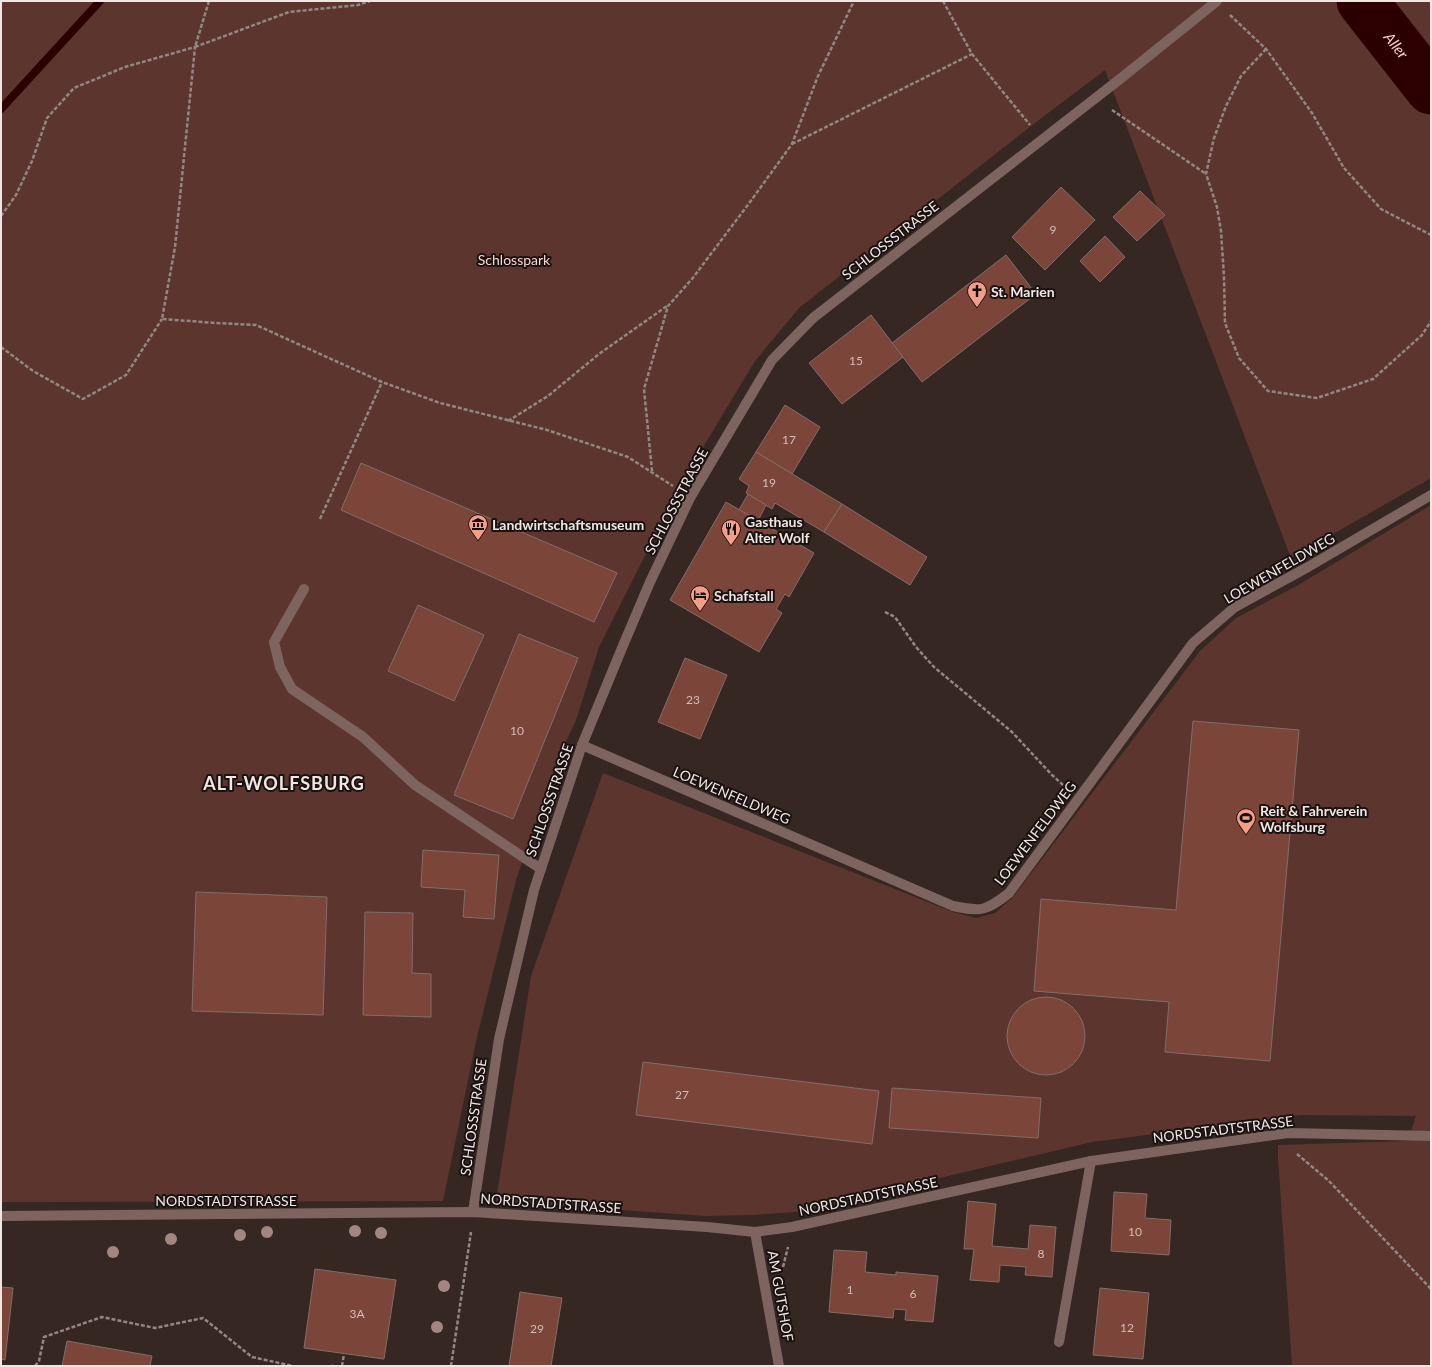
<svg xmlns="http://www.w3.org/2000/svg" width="1432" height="1367" viewBox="0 0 1432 1367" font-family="Lato,sans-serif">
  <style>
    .green { fill: #5c362e }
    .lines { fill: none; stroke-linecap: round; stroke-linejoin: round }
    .stream { stroke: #2c0000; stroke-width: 8 }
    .river { stroke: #2c0000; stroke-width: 51 }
    .building { fill: #7b4539; stroke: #816e6a }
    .path { stroke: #938783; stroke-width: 2.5; stroke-dasharray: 4 2; stroke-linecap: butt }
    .minor { stroke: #7e645e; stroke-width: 10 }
    .tree { fill: #a18780 }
    .labels { text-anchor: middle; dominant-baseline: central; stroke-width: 4; stroke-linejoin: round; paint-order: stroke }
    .number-label { font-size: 12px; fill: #d3beb8 }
    .street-label { font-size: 14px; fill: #f0e6e3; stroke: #191210 }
    .park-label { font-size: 14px; fill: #f9d5cc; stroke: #191210 }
    .poi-label { font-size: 14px; font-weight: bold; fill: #f0e6e3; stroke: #191210; text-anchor: start }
    .water-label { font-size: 15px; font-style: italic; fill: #f3cfc6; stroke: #191210 }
    .district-label { font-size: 18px; font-weight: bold; letter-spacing: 1px; fill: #f0e6e3; stroke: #191210 }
  </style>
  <rect width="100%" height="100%" fill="#362723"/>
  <g class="green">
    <polygon points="1,1 1431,1 1431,478 1291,558 1105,70 1035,123 799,308 755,361 682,482 599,647 576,720 559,756 516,880 477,1037 443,1201 1,1202"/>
    <polygon points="1431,505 1431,1366 1292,1366 1278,1157 1278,1145 1408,1141 1416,1116 1300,1115 1092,1142 795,1212 752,1215 705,1216 496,1201 531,976 603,773 953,912 976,918 995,913 1014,896 1200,651 1236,618 1300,584"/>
  </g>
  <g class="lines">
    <polyline class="stream" points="1,109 100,1"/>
    <path class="river" id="s1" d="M 1362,1 L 1431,89"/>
  </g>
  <g class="building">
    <polygon points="1061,187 1095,220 1045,270 1012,237"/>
    <polygon points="1140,191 1165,215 1137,241 1113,217"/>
    <polygon points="1105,236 1125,257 1100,282 1080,261"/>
    <polygon points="1006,255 1036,294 922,382 892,343"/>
    <polygon points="871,315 903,357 842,404 809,363"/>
    <polygon points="785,405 820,427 792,474 756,452"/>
    <polygon points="756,452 842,504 824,532 775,503 772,509 746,493 749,486 739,479"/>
    <polygon points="361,463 617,573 594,622 341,510"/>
    <polygon points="748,494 766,505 758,521 739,510"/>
    <polygon points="726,502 814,553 789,597 785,594 776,609 782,613 759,652 670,600"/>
    <polygon points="842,504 927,557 910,585 824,532"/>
    <polygon points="418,605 484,635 454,701 388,671"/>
    <polygon points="519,634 578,658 513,819 454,795"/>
    <polygon points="685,658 727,675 700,739 658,722"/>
    <polygon points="1193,721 1299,730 1270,1061 1165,1052 1169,1002 1034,991 1041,899 1176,910"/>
    <polygon points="423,850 499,855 494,919 463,917 465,890 421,887"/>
    <polygon points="196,892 327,897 323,1015 192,1011"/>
    <polygon points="365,912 413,913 412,973 431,974 431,1017 363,1015"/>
    <circle cx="1046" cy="1036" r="39"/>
    <polygon points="643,1062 879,1091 872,1144 636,1115"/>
    <polygon points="892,1088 1041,1098 1038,1138 889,1128"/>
    <polygon points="1114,1192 1147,1194 1145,1218 1171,1220 1169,1255 1111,1251"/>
    <polygon points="968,1201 996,1204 992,1246 1028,1249 1030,1225 1056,1227 1052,1277 1025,1275 1026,1267 1000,1265 999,1282 970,1280 974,1249 964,1249"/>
    <polygon points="834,1250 867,1252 865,1272 896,1275 896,1272 938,1276 933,1322 905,1320 906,1310 894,1309 893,1318 829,1312"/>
    <polygon points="315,1269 396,1280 384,1359 304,1348"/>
    <polygon points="1,1287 13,1288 5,1360 1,1359"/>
    <polygon points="1100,1288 1149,1293 1143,1359 1093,1355"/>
    <polygon points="520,1292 562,1298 551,1366 509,1366"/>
    <polygon points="67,1341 152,1356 150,1366 62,1366"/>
  </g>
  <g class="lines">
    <g class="path">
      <polyline points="209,1 195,47 289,12 358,5 370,1"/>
      <polyline points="943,1 972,54 1030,125"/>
      <polyline points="1230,15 1266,49 1312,113 1344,168 1381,209 1431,235"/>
      <polyline points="1266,49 1241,76 1226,106 1214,138 1206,174 1217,207 1221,231 1224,277 1225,323 1239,358 1268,391 1317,398 1373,379 1422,335 1431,321"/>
      <polyline points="1112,110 1206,174"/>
      <polyline points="792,144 972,54"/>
      <polyline points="1,216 16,195 32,161 47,118 74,88 125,67 195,47 175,247 162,319 216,323 256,325 382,382 440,403 547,430 628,457 673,486"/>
      <polyline points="1,347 33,371 83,399 126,375 162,319"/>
      <polyline points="508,421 548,396 599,354 667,306"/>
      <polyline points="652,471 644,389 668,306 692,279 750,202 792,144 818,76 854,1"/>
      <polyline points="320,519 382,382"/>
      <polyline points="885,612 895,617 916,647 934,667 1012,732 1051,774 1063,785"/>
      <polyline points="1297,1154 1329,1181 1431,1289"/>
      <polyline points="783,1267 788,1247"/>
      <polyline points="35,1366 39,1361 44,1337 102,1317 155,1328 203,1318 252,1357 293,1366"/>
      <polyline points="331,1366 334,1366"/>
      <polyline points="342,1366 344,1354"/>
      <polyline points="451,1366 471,1232"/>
    </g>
    <g class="minor">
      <polyline points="304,589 274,642 280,667 292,689 363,737 415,785 541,869"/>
      <path d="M 582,745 L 953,906 C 982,912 986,911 1009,893 L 1193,643 L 1235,607 L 1308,567 L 1431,495"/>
      <polyline points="473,1212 499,1039 534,890 582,745 622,648 650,582 690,498 772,360 813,318 1120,79 1217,1"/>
      <polyline points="1,1216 473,1212 707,1227 755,1232 792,1227 1091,1161 1288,1133 1431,1136"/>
      <polyline points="755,1232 779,1366"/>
      <polyline points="1059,1342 1091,1161"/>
    </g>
  </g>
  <g class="tree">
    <circle cx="355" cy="1231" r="6"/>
    <circle cx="267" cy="1232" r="6"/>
    <circle cx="381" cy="1233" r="6"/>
    <circle cx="240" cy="1235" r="6"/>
    <circle cx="171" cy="1239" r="6"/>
    <circle cx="113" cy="1252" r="6"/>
    <circle cx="444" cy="1286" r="6"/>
    <circle cx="437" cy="1327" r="6"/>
  </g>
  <defs>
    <symbol id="church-pin" viewBox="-11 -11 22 30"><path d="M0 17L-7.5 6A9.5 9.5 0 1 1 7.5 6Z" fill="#f49e8a" stroke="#191210"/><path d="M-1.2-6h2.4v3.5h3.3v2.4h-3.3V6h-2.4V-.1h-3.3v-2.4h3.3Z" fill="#111"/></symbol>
    <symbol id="museum-pin" viewBox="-11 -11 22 30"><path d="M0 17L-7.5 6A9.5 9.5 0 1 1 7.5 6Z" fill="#f49e8a" stroke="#191210"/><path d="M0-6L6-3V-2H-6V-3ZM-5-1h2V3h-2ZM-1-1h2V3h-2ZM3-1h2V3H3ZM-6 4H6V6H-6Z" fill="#111"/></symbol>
    <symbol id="restaurant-pin" viewBox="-11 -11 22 30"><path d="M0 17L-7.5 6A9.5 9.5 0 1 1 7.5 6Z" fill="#f49e8a" stroke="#191210"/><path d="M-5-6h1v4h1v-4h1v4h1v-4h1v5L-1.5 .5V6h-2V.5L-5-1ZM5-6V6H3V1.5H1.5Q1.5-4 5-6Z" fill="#111"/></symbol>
    <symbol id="hotel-pin" viewBox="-11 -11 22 30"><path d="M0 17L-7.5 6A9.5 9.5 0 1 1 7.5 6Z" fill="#f49e8a" stroke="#191210"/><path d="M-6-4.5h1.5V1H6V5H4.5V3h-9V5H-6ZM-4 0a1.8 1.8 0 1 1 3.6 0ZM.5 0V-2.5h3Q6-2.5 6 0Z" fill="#111"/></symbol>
    <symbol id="stadium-pin" viewBox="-11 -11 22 30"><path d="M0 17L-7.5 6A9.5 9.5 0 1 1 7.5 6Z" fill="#f49e8a" stroke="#191210"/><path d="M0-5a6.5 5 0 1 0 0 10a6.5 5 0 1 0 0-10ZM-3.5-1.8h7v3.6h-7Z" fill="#111"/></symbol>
  </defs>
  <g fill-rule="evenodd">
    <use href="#church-pin" x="966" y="280" width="22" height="30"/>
    <use href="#museum-pin" x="467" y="513" width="22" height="30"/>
    <use href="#restaurant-pin" x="720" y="518" width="22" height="30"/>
    <use href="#hotel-pin" x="689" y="584" width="22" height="30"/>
    <use href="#stadium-pin" x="1235" y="807" width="22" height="30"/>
  </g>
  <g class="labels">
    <g class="number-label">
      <text x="1053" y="229">9</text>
      <text x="856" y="360">15</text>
      <text x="789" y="439">17</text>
      <text x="769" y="482">19</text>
      <text x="693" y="699">23</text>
      <text x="517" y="730">10</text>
      <text x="682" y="1094">27</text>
      <text x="1135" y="1231">10</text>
      <text x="1041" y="1253">8</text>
      <text x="850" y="1289">1</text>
      <text x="913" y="1293">6</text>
      <text x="357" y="1313">3A</text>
      <text x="1127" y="1327">12</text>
      <text x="537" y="1328">29</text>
    </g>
    <g class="street-label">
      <text transform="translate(890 240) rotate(-38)">SCHLOSSSTRASSE</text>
      <text transform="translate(676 501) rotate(-62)">SCHLOSSSTRASSE</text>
      <text transform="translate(1279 568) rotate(-30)">LOEWENFELDWEG</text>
      <text transform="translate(732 795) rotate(23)">LOEWENFELDWEG</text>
      <text transform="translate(549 800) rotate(-71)">SCHLOSSSTRASSE</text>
      <text transform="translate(1035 833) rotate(-53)">LOEWENFELDWEG</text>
      <text transform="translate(473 1117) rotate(-82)">SCHLOSSSTRASSE</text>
      <text transform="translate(1223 1129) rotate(-7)">NORDSTADTSTRASSE</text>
      <text transform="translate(868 1196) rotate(-12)">NORDSTADTSTRASSE</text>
      <text x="226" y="1200">NORDSTADTSTRASSE</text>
      <text transform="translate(551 1203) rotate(4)">NORDSTADTSTRASSE</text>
      <text transform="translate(781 1296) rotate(80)">AM GUTSHOF</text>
    </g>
    <g class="park-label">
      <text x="514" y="259">Schlosspark</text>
    </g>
    <g class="poi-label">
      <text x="991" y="291">St. Marien</text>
      <text x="745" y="521">Gasthaus<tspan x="745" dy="16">Alter Wolf</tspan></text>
      <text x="492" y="524">Landwirtschaftsmuseum</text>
      <text x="714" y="595">Schafstall</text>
      <text x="1260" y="810">Reit &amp; Fahrverein<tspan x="1260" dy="16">Wolfsburg</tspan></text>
    </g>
    <g class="water-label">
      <text stroke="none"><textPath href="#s1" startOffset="56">Aller</textPath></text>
    </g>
    <g class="district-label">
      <text x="284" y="783">ALT-WOLFSBURG</text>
    </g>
  </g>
  <rect width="1432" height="1367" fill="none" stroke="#f0e6e3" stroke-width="4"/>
</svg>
